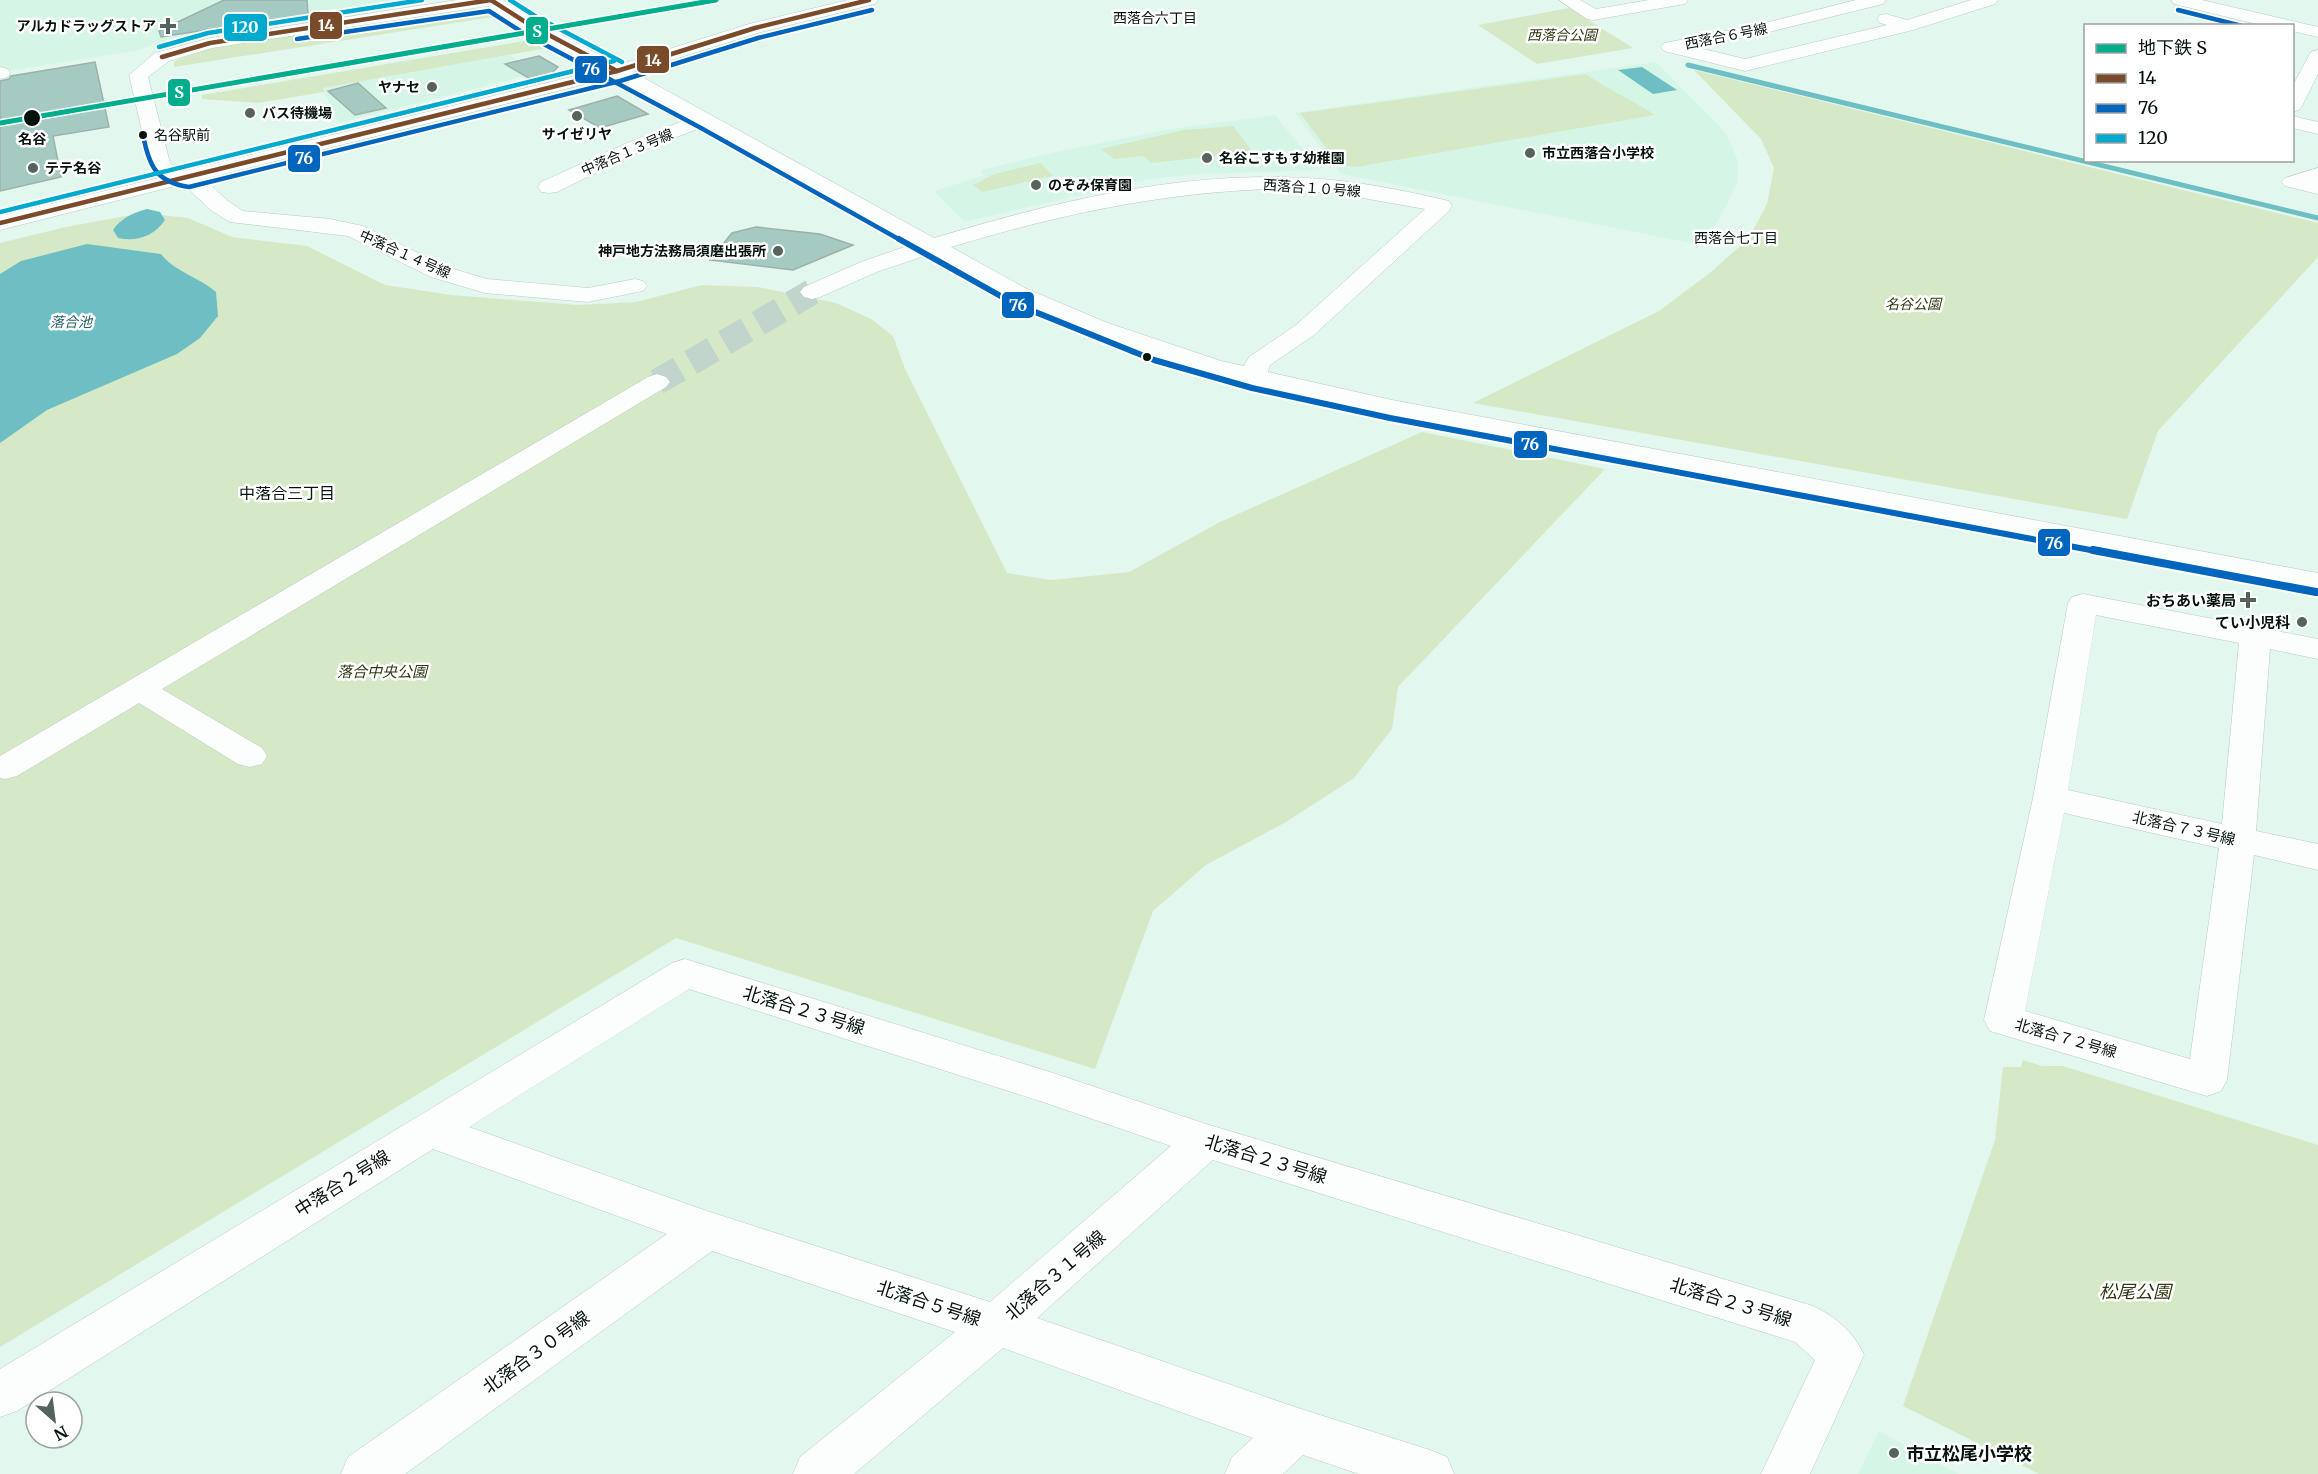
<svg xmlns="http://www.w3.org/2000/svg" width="2318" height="1474" viewBox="0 0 2318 1474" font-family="Merriweather,'Noto Sans JP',serif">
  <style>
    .built { fill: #d5f6e6 }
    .green { fill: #d6e9c7 }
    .water { fill: #6dbfc4 }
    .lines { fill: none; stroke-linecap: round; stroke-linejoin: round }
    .stream { stroke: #6dbfc4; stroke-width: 5 }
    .river { fill: #6dbfc4; fill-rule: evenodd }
    .building { fill: #a5cac2; stroke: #9fb0aa; stroke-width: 1.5 }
    .minor-tunnel { stroke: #c1d5cc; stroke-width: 26; stroke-dasharray: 26 13; stroke-linecap: butt }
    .minor-casing { stroke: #bacac3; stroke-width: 1 }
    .minor { fill: #fbfefc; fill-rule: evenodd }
    .bus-1-casing { stroke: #fff; stroke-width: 8 }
    .bus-2-far2-casing { stroke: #fff; stroke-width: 8 }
    .bus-2-far1-casing { stroke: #fff; stroke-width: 10 }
    .bus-2-casing { stroke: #fff; stroke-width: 12 }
    .bus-3-casing { stroke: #fff; stroke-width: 8 }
    .bus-1 { stroke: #7a4b2a; stroke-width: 4.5 }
    .bus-2-far2 { stroke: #0065bd; stroke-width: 4.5 }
    .bus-2-far1 { stroke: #0065bd; stroke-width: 6 }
    .bus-2 { stroke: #0065bd; stroke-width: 8 }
    .bus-3 { stroke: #00a9ce; stroke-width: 4.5 }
    .metro-1-casing { stroke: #fff; stroke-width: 8 }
    .metro-1 { stroke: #00ae8e; stroke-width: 5 }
    .poi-dot { fill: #54635c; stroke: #fff; stroke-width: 2 }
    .stop-dot { fill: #07140e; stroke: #fff; stroke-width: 2 }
    .labels { text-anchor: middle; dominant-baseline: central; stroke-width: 5; stroke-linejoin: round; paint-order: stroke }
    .far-neighbourhood-label { font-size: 14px; fill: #07140e; stroke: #fff }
    .far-poi-label { font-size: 14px; font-weight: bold; fill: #07140e; stroke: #fff; text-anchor: start }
    .far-park-label { font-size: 14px; font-style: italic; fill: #2f3913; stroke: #fff }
    .far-street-label { font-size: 14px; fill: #07140e; stroke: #fff }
    .bus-label { font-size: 14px; fill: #07140e; stroke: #fff; text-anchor: start }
    .far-stop-label { font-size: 14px; font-weight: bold; fill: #07140e; stroke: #fff }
    .far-water-label { font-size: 14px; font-style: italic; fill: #276267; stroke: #fff }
    .poi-label { font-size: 15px; font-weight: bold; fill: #07140e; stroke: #fff; text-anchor: end }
    .park-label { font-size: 15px; font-style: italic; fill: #2f3913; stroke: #fff }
    .street-label { font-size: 15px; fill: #07140e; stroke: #fff }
    .neighbourhood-label { font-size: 16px; fill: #07140e; stroke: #fff }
    .near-street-label { font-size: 18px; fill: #07140e; stroke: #fff }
    .near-park-label { font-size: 18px; font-style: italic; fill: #2f3913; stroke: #fff }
    .near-poi-label { font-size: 18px; font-weight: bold; fill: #07140e; stroke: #fff; text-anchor: start }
    .line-badge { stroke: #fff; stroke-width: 2 }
    .badge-label { font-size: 16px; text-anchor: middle; font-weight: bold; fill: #fff }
  </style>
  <rect width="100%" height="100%" fill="#e2f7ed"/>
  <g class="built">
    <polygon points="0,0 417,0 179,36 135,51 0,72"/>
    <polygon points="509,54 535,73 339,123 322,88"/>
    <polygon points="1656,62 1726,133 1738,161 1738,181 1728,202 1717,222 1696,244 1341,174 1295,113"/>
    <polygon points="1275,115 1320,170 1197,174 1149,179 965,222 934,191 983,176 981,170 1052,153 1172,129"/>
    <polygon points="1879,1431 1958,1474 1858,1474"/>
  </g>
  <g class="green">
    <polygon points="475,7 492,17 174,67 174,61 214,47"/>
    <polygon points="1569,8 1633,48 1537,64 1478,25"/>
    <polygon points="531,40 547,48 323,88 324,92 258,103 202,99 202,95"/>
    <polygon points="1694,70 2318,223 2318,257 2158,431 2127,519 1473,403 1659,311 1711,272 1749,238 1767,204 1774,168 1761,139"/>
    <path d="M 1586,74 C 1608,90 1633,100 1655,115 L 1356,167 L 1339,165 L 1300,113 Z"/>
    <polygon points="1233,126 1253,152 1151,163 1143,156 1114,159 1101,149 1184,130"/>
    <polygon points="1041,163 1053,176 982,192 973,185 994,174"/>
    <polygon points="142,213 188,218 232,237 307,246 385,285 451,295 577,305 636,302 702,285 758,287 836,303 871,319 893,336 905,369 1007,573 1051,580 1129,572 1220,522 1422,432 1605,469 1398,687 1392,729 1354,778 1286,822 1206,865 1153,911 1095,1069 676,938 0,1347 0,243 66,227"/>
    <polygon points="2023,1060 2042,1066 2063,1066 2318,1145 2318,1474 2039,1474 1903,1406 1995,1140 2003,1067 2021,1067"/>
  </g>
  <g class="water">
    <polygon points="1642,67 1677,90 1653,94 1618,70"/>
    <path d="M 87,244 L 161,254 C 175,272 199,277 216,292 L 218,316 L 200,338 L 177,354 L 47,410 L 0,443 L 0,274 L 21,261 Z"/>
  </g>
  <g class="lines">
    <polyline class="stream" points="1688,65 2318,218"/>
    <path class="river" d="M 147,209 L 160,212 L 165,220 C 154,236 137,242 118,238 L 113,230 C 121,218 133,213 147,209 Z"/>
  </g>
  <g class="building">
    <polygon points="224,0 307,0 308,14 161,37 159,31"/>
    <polygon points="539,56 558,67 544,81 537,83 505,64"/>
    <polygon points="95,62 109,127 53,136 61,177 0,191 0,81 9,79 11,76"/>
    <polygon points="358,83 386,108 355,115 328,91"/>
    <polygon points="617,96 648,114 600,128 569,110"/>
    <polygon points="756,227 820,234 853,245 793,270 710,260 732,233"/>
  </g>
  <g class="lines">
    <polyline class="minor-tunnel" points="657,382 812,292"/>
    <defs>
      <g id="minor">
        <path d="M 457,0 L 503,0 L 536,21 L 618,65 L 749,24 L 848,0 L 878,0 L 875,4 L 761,32 L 633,72 L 934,238 C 1053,202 1180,171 1305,178 C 1353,180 1402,190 1449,201 L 1452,206 L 1449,211 L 1314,335 L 1270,365 L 1268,372 L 1392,400 L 2318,573 L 2318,591 L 1392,416 L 1245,383 L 1205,372 L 1087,332 L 1009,298 L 930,254 L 877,272 L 820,297 L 812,299 L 804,297 L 800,292 L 804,287 L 861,262 L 913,244 L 705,126 L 641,151 L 557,192 L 549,193 L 541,192 L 538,187 L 541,182 L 627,143 L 690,118 L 614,77 L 204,179 L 228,201 L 243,211 L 330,219 L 363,226 L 447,267 L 487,279 L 588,288 L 635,279 L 643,281 L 647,286 L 643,291 L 588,302 L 485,293 L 431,277 L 348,236 L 230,222 L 212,211 L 183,184 L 0,230 L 0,216 L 163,177 L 159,175 L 150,165 L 129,75 L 155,53 L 210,38 ZM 488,6 L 524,29 L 600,70 L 188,170 L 174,167 L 170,163 L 148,77 L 169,61 L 212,48 ZM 1273,189 L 1340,194 L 1425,209 L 1296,325 L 1249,357 L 1244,366 L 1221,361 L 1105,322 L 1025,288 L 951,247 C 1056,215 1164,192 1273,189 Z"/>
        <polygon points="1559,0 1580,0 1596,9 1649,0 1688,0 1685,4 1679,5 1593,20 1587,19"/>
        <polygon points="1856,0 1886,0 1883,4 1761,34 1695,47 1745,59 1887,25 1880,23 1877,19 1880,15 1886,14 1907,20 1971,0 1998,0 1995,4 1913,30 1745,71 1664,51 1661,47 1664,43 1670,42 1761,24"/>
        <polygon points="2171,0 2202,0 2318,27 2318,37 2292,31 2292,26 2265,26 2174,4"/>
        <polygon points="2318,50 2318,74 2302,106 2299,110 2292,112 2292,87 2311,52"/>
        <polygon points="0,67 8,69 10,73 8,77 0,79"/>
        <polygon points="2292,116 2318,122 2318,134 2292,128"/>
        <polygon points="2318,168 2318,194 2285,186 2281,182 2285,178"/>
        <polygon points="657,374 666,377 670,382 666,387 162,689 262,748 267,756 262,764 250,767 238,764 139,703 17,776 5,779 0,778 0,756 648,377"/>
        <path d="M 2083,594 L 2318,639 L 2318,659 L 2270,649 L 2256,831 L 2318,844 L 2318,870 L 2254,855 L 2227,1080 L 2221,1091 L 2207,1096 L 1990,1031 L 1984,1020 L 2033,798 L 2068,603 L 2072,597 ZM 2096,615 L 2239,643 L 2222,824 L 2068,790 ZM 2064,813 L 2219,848 L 2190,1059 L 2025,1011 Z"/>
        <path d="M 685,959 L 1050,1072 L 1206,1124 L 1810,1305 C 1833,1314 1854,1332 1864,1355 L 1810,1474 L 1761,1474 L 1815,1360 L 1795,1342 L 1213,1160 L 1037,1318 L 1295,1407 L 1430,1450 L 1447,1457 L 1454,1474 L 1359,1474 L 1303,1455 L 1283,1474 L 1225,1474 L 1232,1457 L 1253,1438 L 1003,1348 L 854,1474 L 793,1474 L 800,1457 L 955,1332 L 712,1251 L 405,1474 L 341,1474 L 348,1457 L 667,1234 L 433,1149 L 17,1411 L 0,1417 L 0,1369 L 672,963 ZM 689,989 L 1043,1102 L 1171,1146 L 990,1302 L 707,1211 L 469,1127 Z"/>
      </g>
    </defs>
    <use href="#minor" class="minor-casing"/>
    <use href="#minor" class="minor"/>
    <defs>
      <g id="bus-1">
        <polyline points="491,0 530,25 617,71"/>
        <polyline points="162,57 210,43 491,0"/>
        <polyline points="0,223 617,71 755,28 869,0"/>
      </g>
      <g id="bus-2-far2">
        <polyline points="2178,10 2242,26"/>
        <polyline points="297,39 489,11 525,34 701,128 902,241"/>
        <path d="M 143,135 C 149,166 156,182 189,187 L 620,81 L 758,38 L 872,10"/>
      </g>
      <polyline id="bus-2-far1" points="899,239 1013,303 1154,360 1252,388 1390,418 2101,552"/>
      <polyline id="bus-2" points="2093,550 2316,592"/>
      <g id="bus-3">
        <polyline points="510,0 535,16 622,62"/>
        <polyline points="159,47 208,33 422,0"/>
        <polyline points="0,212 614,61"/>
      </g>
    </defs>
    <use href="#bus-1" class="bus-1-casing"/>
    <use href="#bus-2-far2" class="bus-2-far2-casing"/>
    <use href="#bus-2-far1" class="bus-2-far1-casing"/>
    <use href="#bus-2" class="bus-2-casing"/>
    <use href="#bus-3" class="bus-3-casing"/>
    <use href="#bus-1" class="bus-1"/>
    <use href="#bus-2-far2" class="bus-2-far2"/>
    <use href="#bus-2-far1" class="bus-2-far1"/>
    <use href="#bus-2" class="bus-2"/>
    <use href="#bus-3" class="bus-3"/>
    <defs>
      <polyline id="metro-1" points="0,123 716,0"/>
    </defs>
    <use href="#metro-1" class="metro-1-casing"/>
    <use href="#metro-1" class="metro-1"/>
  </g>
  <g class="poi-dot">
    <path d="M165 17h6v6h6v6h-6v6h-6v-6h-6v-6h6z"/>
    <circle cx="432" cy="87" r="6"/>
    <circle cx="250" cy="113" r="6"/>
    <circle cx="577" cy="116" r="6"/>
    <circle cx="1530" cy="153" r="6"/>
    <circle cx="1207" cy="158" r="6"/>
    <circle cx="33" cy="168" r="6"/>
    <circle cx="1036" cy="185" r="6"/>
    <circle cx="778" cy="251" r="6"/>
    <path d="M2245 591h6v6h6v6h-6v6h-6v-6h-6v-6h6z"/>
    <circle cx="2302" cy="622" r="6"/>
    <circle cx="1894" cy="1453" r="6"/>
  </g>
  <g class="stop-dot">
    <circle cx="32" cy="118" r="9"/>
    <circle cx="143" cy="135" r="5"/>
    <circle cx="1147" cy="357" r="5"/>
  </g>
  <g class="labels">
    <g class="far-neighbourhood-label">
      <text x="1155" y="18">西落合六丁目</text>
      <text x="1736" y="238">西落合七丁目</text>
    </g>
    <g class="far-poi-label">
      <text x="156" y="26" text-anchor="end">アルカドラッグストア</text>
      <text x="420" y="87" text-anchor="end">ヤナセ</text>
      <text x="262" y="113">バス待機場</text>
      <text x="577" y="134" text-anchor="middle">サイゼリヤ</text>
      <text x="1542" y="153">市立西落合小学校</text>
      <text x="1219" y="158">名谷こすもす幼稚園</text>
      <text x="45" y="168">テテ名谷</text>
      <text x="1048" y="185">のぞみ保育園</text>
      <text x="766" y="251" text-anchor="end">神戸地方法務局須磨出張所</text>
    </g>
    <g class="far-park-label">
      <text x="1562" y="35">西落合公園</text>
      <text x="1913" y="304">名谷公園</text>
    </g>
    <g class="far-street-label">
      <text transform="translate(1726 36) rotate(-11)">西落合６号線</text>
      <text transform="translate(627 152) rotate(-23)">中落合１３号線</text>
      <text transform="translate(1312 188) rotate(4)">西落合１０号線</text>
      <text transform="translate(405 254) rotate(24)">中落合１４号線</text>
    </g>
    <g class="bus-label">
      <text x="154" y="135">名谷駅前</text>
    </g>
    <g class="far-stop-label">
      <text x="32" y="139">名谷</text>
    </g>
    <g class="far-water-label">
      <text x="71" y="322">落合池</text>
    </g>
    <g class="poi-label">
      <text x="2236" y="600">おちあい薬局</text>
      <text x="2290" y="622">てい小児科</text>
    </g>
    <g class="park-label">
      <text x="382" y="671">落合中央公園</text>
    </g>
    <g class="street-label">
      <text transform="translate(2184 828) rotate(13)">北落合７３号線</text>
      <text transform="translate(2066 1038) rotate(16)">北落合７２号線</text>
    </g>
    <g class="neighbourhood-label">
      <text x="287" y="493">中落合三丁目</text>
    </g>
    <g class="near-street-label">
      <text transform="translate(804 1010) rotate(17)">北落合２３号線</text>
      <text transform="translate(1266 1159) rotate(17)">北落合２３号線</text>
      <text transform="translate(342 1183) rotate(-32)">中落合２号線</text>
      <text transform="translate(1055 1275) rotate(-41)">北落合３１号線</text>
      <text transform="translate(1731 1302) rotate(17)">北落合２３号線</text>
      <text transform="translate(929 1303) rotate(18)">北落合５号線</text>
      <text transform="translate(536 1352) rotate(-36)">北落合３０号線</text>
    </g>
    <g class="near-park-label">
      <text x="2135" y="1291">松尾公園</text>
    </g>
    <g class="near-poi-label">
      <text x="1906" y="1453">市立松尾小学校</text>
    </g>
  </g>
  <g class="line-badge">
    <rect x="309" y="11" width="34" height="29" rx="6" fill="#7a4b2a"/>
    <rect x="223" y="13" width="45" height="29" rx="6" fill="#00a9ce"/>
    <rect x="525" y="16" width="24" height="29" rx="6" fill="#00ae8e"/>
    <rect x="636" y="45" width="34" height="29" rx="6" fill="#7a4b2a"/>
    <rect x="574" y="55" width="34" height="29" rx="6" fill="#0065bd"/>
    <rect x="167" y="78" width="24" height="29" rx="6" fill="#00ae8e"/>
    <rect x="287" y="144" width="34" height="29" rx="6" fill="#0065bd"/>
    <rect x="1001" y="291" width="34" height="28" rx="6" fill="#0065bd"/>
    <rect x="1513" y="430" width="35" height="29" rx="6" fill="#0065bd"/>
    <rect x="2037" y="528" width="34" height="29" rx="6" fill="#0065bd"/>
  </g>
  <g class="badge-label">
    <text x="326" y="31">14</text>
    <text x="245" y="33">120</text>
    <text x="537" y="37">S</text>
    <text x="653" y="66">14</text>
    <text x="591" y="75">76</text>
    <text x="179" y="98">S</text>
    <text x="304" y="164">76</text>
    <text x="1018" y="311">76</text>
    <text x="1530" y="450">76</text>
    <text x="2054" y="549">76</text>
  </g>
  <rect x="2084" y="24" width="210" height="138" fill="#ffffff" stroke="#9ca19f" stroke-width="1.5"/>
  <rect x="2096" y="44" width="30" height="9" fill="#00ae8e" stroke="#9ca19f" stroke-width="1.5"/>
  <text x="2138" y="54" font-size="18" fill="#07140e">地下鉄 S</text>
  <rect x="2096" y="74" width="30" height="9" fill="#7a4b2a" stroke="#9ca19f" stroke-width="1.5"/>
  <text x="2138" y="84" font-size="18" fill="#07140e">14</text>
  <rect x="2096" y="104" width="30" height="9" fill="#0065bd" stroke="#9ca19f" stroke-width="1.5"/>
  <text x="2138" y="114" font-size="18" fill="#07140e">76</text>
  <rect x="2096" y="134" width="30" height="9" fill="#00a9ce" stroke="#9ca19f" stroke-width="1.5"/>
  <text x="2138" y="144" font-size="18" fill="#07140e">120</text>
  <g transform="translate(54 1420) rotate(152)"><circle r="28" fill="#ffffff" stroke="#9ca19f" stroke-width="1.5"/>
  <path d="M0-4.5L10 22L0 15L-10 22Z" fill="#54635c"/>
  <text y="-9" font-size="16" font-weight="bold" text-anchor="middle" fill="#07140e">N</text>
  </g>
</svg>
